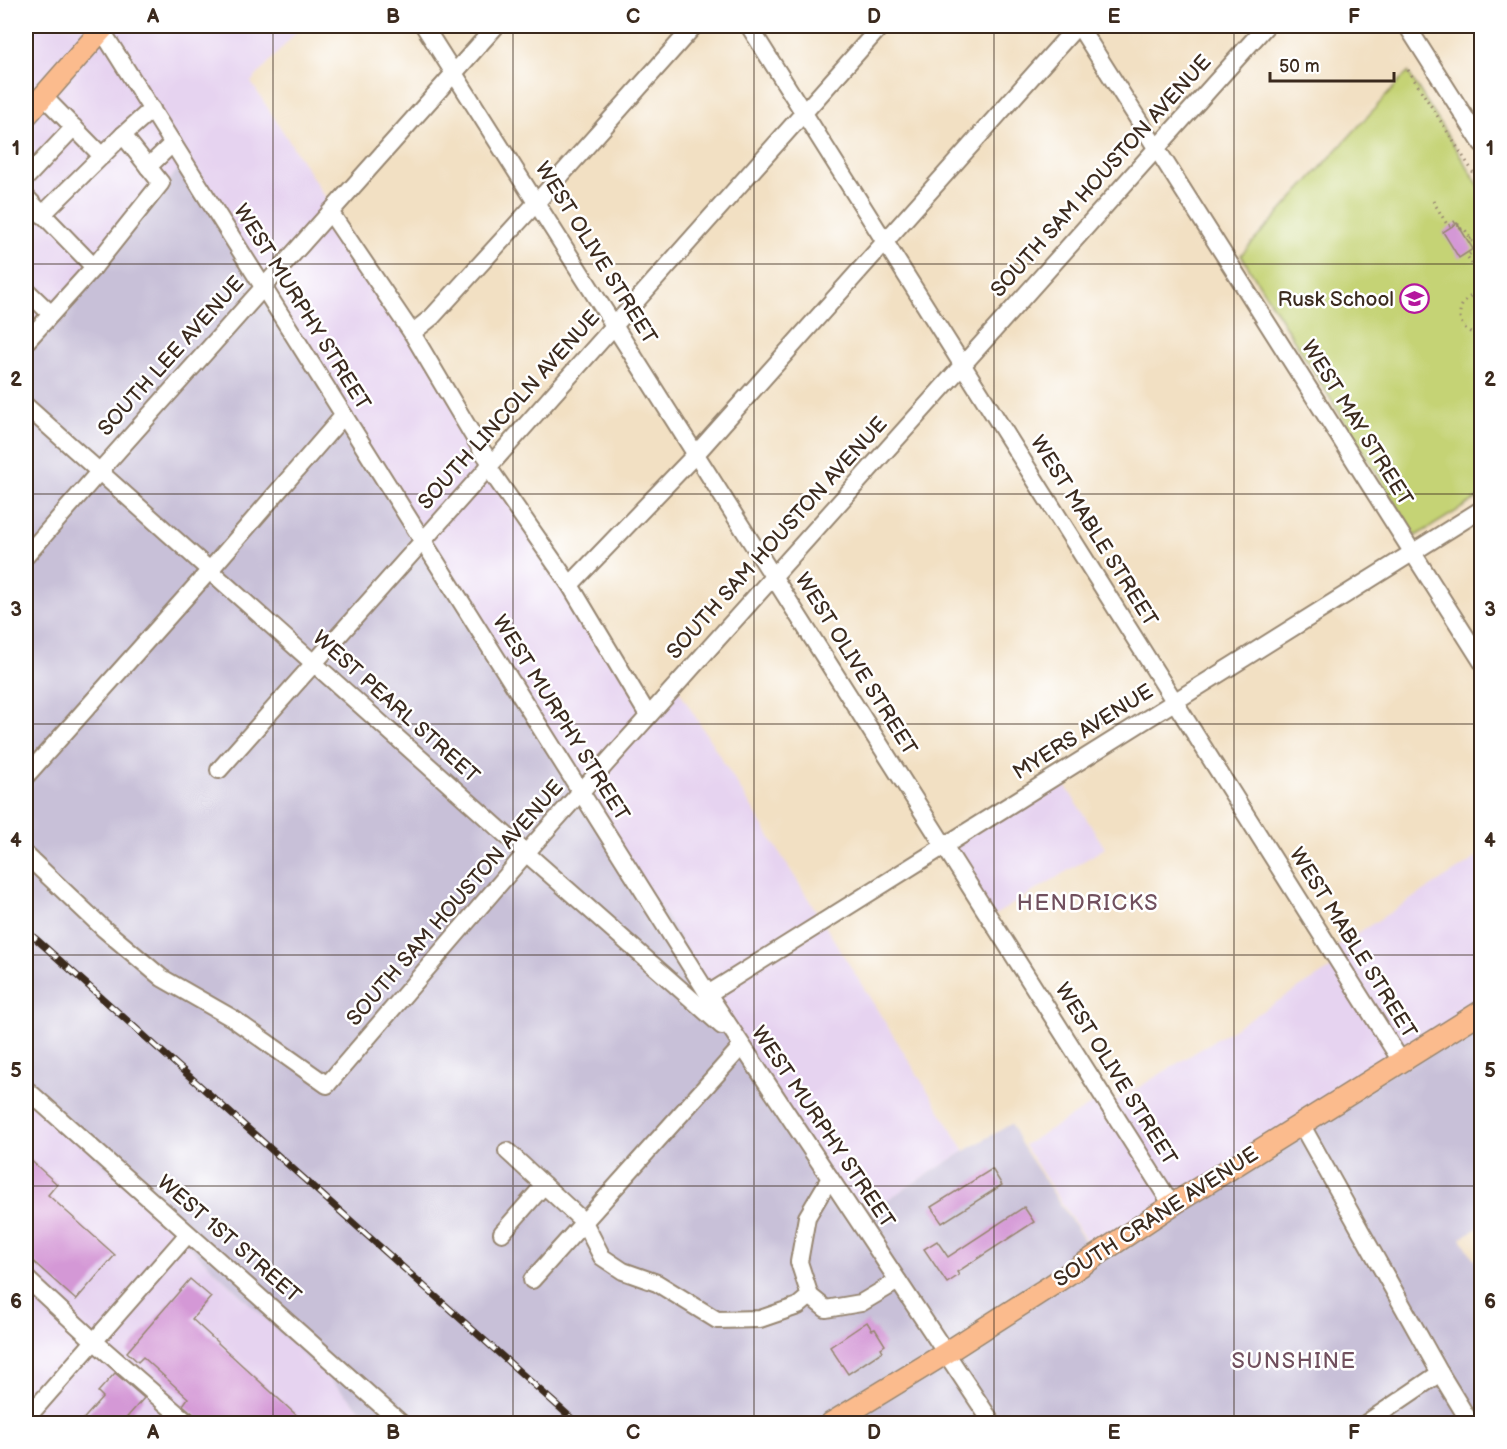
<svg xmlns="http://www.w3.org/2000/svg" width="1507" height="1449" viewBox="0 0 1507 1449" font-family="'Balsamiq Sans',sans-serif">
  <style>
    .built { fill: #e6d3f0 }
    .industrial { fill: #c8c0d8 }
    .green { fill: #c5d375; stroke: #807e4a; stroke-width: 1.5 }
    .building { fill: #d498d6 }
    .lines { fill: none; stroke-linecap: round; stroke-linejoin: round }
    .minor-casing { stroke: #968570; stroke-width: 20 }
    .major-casing { stroke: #968570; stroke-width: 24 }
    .path { stroke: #968570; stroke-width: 3; stroke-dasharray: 1.5 4.5; stroke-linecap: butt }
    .minor { stroke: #fff; stroke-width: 16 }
    .major { stroke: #fbbb8d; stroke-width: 21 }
    .rail-casing { stroke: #3b2a1e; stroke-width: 7 }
    .rail { stroke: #fff; stroke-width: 4.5; stroke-dasharray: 14; stroke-linecap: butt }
    .grid { fill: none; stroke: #3b2a1e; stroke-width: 1.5; stroke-opacity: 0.55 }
    .labels { text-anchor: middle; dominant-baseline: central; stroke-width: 5; stroke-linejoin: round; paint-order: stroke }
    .street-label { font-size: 21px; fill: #3b2a1e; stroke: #fff }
    .poi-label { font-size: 21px; fill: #3b2a1e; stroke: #fff; text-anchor: end }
    .neighbourhood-label { font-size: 22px; letter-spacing: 1.5px; fill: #71505e; stroke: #fff }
    .neatline { fill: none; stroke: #3b2a1e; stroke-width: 2 }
    .grid-label { font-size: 20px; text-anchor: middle; font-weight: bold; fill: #3b2a1e }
  </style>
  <rect width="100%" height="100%" fill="#fff"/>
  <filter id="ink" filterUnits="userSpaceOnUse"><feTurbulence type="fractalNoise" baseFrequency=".0167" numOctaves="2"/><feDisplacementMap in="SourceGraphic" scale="12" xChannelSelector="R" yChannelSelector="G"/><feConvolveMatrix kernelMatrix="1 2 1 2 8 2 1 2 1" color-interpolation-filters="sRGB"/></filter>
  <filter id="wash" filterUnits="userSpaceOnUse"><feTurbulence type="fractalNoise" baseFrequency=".008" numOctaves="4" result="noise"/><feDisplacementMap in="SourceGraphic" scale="24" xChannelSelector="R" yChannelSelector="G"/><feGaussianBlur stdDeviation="1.35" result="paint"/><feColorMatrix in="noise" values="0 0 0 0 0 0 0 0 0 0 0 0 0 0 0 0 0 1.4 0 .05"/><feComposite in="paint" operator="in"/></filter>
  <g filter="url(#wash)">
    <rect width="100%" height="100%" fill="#f2e0c3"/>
    <g class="built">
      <polygon points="26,26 302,26 251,82 413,333 648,715 675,684 965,1151 858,1218 185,162 26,341"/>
      <polygon points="1058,774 1105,848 990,918 944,845"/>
      <polygon points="1481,855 1481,1019 1093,1251 1024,1145 1104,1097 1110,1105 1338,964 1331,950"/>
      <polygon points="26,1091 375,1423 26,1423"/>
    </g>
    <polygon class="industrial" points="185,162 858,1218 965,1151 1011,1124 1021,1144 1092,1252 1482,1019 1481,1226 1461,1238 1481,1271 1481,1423 375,1423 26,1091 26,341"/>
    <polygon class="green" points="1408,72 1481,189 1481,496 1416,536 1241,255"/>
    <g id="blocks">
      <g class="building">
        <polygon points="1457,223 1473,249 1459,258 1443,232"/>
        <polygon points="26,1156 57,1184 48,1195 115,1255 76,1300 26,1255"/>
        <polygon points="992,1169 1002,1185 942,1223 931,1207"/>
        <polygon points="1024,1207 1034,1222 957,1272 959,1275 947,1283 924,1249 937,1241 948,1257"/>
        <polygon points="190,1279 211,1297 192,1319 306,1424 199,1424 196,1416 183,1405 188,1398 143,1357 138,1362 127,1352"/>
        <polygon points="867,1322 872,1330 875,1329 885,1345 881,1348 883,1351 848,1374 830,1347"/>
        <polygon points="115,1373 144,1398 121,1424 79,1424 103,1397 98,1392"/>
      </g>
    </g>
  </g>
  <g filter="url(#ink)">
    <use href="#blocks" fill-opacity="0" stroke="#968570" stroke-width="1.5"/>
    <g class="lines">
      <defs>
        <g id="minor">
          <polyline points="99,26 708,994 993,1424"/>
          <polyline points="424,26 1172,1205"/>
          <polyline points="749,26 1401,1061"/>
          <polyline points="1079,26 1482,662"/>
          <polyline points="1407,26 1482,144"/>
          <polyline points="43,96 102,156"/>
          <polyline points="123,135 152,109"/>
          <polyline points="148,167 173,143"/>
          <polyline points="26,178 74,127"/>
          <polyline points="26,197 94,267 161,183 123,135 42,215"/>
          <polyline points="330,212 412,333"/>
          <polyline points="26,290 51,314"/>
          <polyline points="26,342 94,267"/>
          <polyline points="26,406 526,853 722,1026"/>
          <polyline points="491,463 481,449 412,333 432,317 537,202 694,26"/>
          <polyline points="488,467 570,585 648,715"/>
          <polyline points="26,556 99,472 496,26"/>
          <polyline points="570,585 696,454 1077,26"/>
          <polyline points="219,770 881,26"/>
          <polyline points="26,776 210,570 344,415"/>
          <polyline points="26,855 104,929 162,978 232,1018 327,1085 526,853 1266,26"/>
          <polyline points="708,994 1482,509"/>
          <polyline points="26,1089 402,1424"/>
          <polyline points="1301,1124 1440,1373 1471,1424"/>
          <polyline points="507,1151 584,1222 602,1257 623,1271 657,1283 717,1320 760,1319 798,1306 810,1296"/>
          <polyline points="830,1178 807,1217 799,1262 810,1296 826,1309 861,1303 898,1281"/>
          <polyline points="502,1233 544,1185"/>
          <polyline points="26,1278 94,1341 189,1424"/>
          <polyline points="532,1280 742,1046"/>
          <polyline points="26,1419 188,1234"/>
          <polyline points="1365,1424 1440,1373"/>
        </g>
        <g id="major">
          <polyline points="26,116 105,26"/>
          <polyline points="830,1424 946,1353 1052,1285 1172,1205 1482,1011"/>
        </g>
      </defs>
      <use href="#minor" class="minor-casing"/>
      <use href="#major" class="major-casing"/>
      <g class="path">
        <polyline points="1408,70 1482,186"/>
        <polyline points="1433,201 1448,226 1456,221 1461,229 1464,228 1477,249 1467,256 1482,279"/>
        <polyline points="1470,239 1482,232"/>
        <path d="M 1482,293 C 1452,296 1453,334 1482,335"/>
        <polyline points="1473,494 1482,488"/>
      </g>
      <use href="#minor" class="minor"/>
      <use href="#major" class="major"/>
      <defs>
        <polyline id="rail" points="26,930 578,1424"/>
      </defs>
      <use href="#rail" class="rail-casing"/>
      <use href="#rail" class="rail"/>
    </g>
  </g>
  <path class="grid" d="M 273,26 L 273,1424M 513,26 L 513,1424M 754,26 L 754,1424M 994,26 L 994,1424M 1234,26 L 1234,1424M 26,264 L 1482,264M 26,494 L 1482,494M 26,724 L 1482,724M 26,955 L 1482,955M 26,1186 L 1482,1186"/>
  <defs>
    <symbol id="school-ring" viewBox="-11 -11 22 22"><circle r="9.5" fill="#fff" stroke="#b5179e" stroke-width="1.5"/><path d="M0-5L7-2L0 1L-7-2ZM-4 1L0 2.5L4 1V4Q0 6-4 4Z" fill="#b5179e"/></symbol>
  </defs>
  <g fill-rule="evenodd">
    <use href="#school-ring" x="1398" y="282" width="33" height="33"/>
  </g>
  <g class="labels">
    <g class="street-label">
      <text transform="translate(1101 176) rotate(-48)">SOUTH SAM HOUSTON AVENUE</text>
      <text transform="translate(596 253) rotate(58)">WEST OLIVE STREET</text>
      <text transform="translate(302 307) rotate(58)">WEST MURPHY STREET</text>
      <text transform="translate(171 356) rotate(-48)">SOUTH LEE AVENUE</text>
      <text transform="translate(509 410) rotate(-48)">SOUTH LINCOLN AVENUE</text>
      <text transform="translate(1357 423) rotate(58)">WEST MAY STREET</text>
      <text transform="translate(1094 531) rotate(58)">WEST MABLE STREET</text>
      <text transform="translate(777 538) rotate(-48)">SOUTH SAM HOUSTON AVENUE</text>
      <text transform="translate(856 664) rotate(58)">WEST OLIVE STREET</text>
      <text transform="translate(396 707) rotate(42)">WEST PEARL STREET</text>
      <text transform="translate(561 718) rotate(58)">WEST MURPHY STREET</text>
      <text transform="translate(1083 732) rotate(-32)">MYERS AVENUE</text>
      <text transform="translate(455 903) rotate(-49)">SOUTH SAM HOUSTON AVENUE</text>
      <text transform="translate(1353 943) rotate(58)">WEST MABLE STREET</text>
      <text transform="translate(1116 1074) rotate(58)">WEST OLIVE STREET</text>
      <text transform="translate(823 1127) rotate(56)">WEST MURPHY STREET</text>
      <text transform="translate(1156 1217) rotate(-33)">SOUTH CRANE AVENUE</text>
      <text transform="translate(229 1239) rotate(41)">WEST 1ST STREET</text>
    </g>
    <g class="poi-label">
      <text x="1394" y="299">Rusk School</text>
    </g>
    <g class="neighbourhood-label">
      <text x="1088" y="903">HENDRICKS</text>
      <text x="1294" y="1361">SUNSHINE</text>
    </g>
  </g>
  <rect width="1507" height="1449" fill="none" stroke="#fff" stroke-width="66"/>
  <path d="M1270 72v9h124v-9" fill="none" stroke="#3b2a1e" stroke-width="3"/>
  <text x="1279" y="72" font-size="18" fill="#3b2a1e" stroke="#ffffff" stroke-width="4.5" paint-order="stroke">50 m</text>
  <rect x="33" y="33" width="1441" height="1383" class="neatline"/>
  <g class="grid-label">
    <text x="153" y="23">A</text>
    <text x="393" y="23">B</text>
    <text x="633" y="23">C</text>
    <text x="874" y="23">D</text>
    <text x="1114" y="23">E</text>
    <text x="1354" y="23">F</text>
    <text x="16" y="155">1</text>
    <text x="1490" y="155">1</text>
    <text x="16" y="386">2</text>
    <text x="1490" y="386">2</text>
    <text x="16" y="616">3</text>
    <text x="1490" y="616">3</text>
    <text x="16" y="847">4</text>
    <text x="1490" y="847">4</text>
    <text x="16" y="1077">5</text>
    <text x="1490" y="1077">5</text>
    <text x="16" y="1308">6</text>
    <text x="1490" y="1308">6</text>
    <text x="153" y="1439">A</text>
    <text x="393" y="1439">B</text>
    <text x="633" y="1439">C</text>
    <text x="874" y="1439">D</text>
    <text x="1114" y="1439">E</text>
    <text x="1354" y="1439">F</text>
  </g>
</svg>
